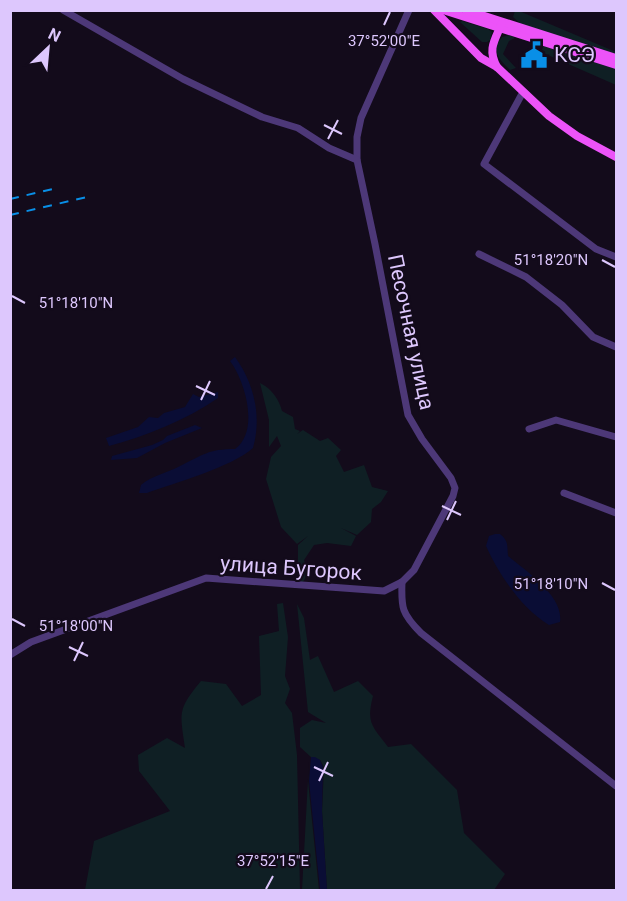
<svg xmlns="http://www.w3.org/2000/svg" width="627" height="901" viewBox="0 0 627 901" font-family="Roboto,sans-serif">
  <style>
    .green { fill: #0f1f24 }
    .water { fill: #0a0d35 }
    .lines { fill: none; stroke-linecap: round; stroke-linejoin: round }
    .minor { stroke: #4d3878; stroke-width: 7 }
    .major { stroke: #ec53f8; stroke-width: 8 }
    .rail { stroke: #098fe7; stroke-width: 2; stroke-dasharray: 9 8; stroke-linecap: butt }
    .ticks { fill: none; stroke: #ddc7fd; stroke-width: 2 }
    .labels { text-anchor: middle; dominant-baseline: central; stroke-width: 4.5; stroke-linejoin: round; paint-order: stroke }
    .poi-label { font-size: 21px; fill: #ddc7fd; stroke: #130b1b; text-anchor: start }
    .street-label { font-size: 21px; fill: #ddc7fd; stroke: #130b1b }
    .ticks-label { font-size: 15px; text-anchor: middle; fill: #ddc7fd; stroke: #130b1b; stroke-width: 4.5; stroke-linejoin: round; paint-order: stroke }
  </style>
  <rect width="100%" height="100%" fill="#130b1b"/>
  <g class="green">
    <polygon points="515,11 519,11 616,52 616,55 521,24 513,17"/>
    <polygon points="462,21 488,29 492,32 490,40 487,42 482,42 460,22"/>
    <path d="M 510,35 L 515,38 L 509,41 L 503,54 L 516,68 L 510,70 C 499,59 490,51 502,37 Z"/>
    <polygon points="543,46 616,69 616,85 541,52"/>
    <path d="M 260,383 C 271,388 279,399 282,411 L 293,417 L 295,429 L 300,431 L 297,434 L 303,430 L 320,441 L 328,438 L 341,450 L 336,456 L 344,472 L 364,465 L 372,487 L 388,491 L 381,502 L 372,509 L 371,522 L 357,535 L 341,528 L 356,536 L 351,546 L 327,543 L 314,545 L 304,560 L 308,573 L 303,582 L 298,581 L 298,545 L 308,536 L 297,544 L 281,527 L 266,479 L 271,457 L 281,446 L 277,436 L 269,447 L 269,420 Z"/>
    <path d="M 283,603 L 288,637 L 285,676 L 290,689 L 285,703 L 292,713 L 297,755 L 300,890 L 85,890 L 94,841 L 170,811 L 139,771 L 138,755 L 167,738 L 185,748 C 180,713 177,710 201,681 L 226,684 L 242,706 L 261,695 L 259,636 L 279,631 L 277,604 Z"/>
    <path d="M 297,604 L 304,618 L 310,660 L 318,656 L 334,692 L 358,681 L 373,696 C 366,723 372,726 388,747 L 411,744 L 457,790 L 464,833 L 505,874 L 494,890 L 327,890 L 322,811 L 324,767 L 320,760 L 311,757 L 300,747 L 300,728 L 312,720 L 326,723 L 308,712 Z"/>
    <polygon points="309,761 308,781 319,890 302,890"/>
  </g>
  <g class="water">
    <path d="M 235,357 C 254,383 262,416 253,448 C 232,467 174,483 147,493 L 139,493 L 141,485 C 153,475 167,473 180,466 C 203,455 208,449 235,449 C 260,431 245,381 230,361 Z"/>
    <path d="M 218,392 L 218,398 C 186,420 146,436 109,446 L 106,438 L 138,427 L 149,417 L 158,418 L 164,413 L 185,407 L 193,394 L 199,397 Z"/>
    <polygon points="195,425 202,428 165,443 137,458 111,460 112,456 152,445 163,440 167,436"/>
    <path d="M 495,534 L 500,534 C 509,541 507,546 508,556 C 526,571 564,596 560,622 L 549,625 C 522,609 499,575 486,546 L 489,536 Z"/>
    <polygon points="311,757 315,757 320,760 323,767 322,811 327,890 320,890 309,781"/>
  </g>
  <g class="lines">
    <g class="minor">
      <polyline points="523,92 484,164 596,249 616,257"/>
      <polyline points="357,160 357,137 361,118 409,10"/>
      <polyline points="479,254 526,277 562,305 593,337 616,347"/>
      <polyline points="529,429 556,420 616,437"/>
      <polyline points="564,493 616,513"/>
      <path d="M 402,582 C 401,608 402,614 421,633 L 616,786"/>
      <polyline points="10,655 31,642 206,578 384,591 402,582 414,570 453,496 455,488 451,478 422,439 408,415 375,244 357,160 329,148 298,128 262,117 183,79 63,10"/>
    </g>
    <g class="major">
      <polyline points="434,10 481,58 497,67 549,116 577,136 616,157"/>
      <polyline points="443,10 616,65"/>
      <polyline points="466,10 616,58"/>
      <path d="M 497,67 C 487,49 495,40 502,23"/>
    </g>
    <g class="rail">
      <polyline points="10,199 57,188"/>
      <polyline points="10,215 91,196"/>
    </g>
  </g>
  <path class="ticks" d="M 384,25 L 390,12M 324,125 L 342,134M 328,139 L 338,120M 602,260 L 615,267M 12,296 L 25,303M 196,386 L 215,395M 201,400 L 210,381M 442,506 L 461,515M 447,520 L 456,501M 602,583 L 615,590M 12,619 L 25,626M 69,647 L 88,656M 74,661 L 83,642M 314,767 L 333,776M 319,781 L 328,762M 266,889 L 273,876"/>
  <defs>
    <symbol id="civic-bare" viewBox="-9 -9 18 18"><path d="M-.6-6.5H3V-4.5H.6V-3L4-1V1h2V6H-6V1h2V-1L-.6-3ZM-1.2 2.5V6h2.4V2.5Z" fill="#098fe7" stroke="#130b1b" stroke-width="2.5" paint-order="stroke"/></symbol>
  </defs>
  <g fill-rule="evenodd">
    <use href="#civic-bare" x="515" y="36" width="38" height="38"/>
  </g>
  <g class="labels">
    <g class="poi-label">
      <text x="554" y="55">КСЭ</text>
    </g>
    <g class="street-label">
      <text transform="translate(411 332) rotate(78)">Песочная улица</text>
      <text transform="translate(291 568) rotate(4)">улица Бугорок</text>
    </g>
  </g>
  <g class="ticks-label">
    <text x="384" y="46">37°52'00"E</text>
    <text x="551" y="265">51°18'20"N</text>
    <text x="76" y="308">51°18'10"N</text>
    <text x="551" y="589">51°18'10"N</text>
    <text x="76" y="631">51°18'00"N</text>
    <text x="273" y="866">37°52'15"E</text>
  </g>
  <rect width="627" height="901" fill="none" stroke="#ddc7fd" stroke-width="24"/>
  <g transform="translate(48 48) rotate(26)" stroke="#130b1b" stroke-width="4.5" paint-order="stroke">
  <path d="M0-4.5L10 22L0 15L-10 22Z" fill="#ddc7fd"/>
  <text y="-9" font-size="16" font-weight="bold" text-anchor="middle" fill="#ddc7fd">N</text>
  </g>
</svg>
